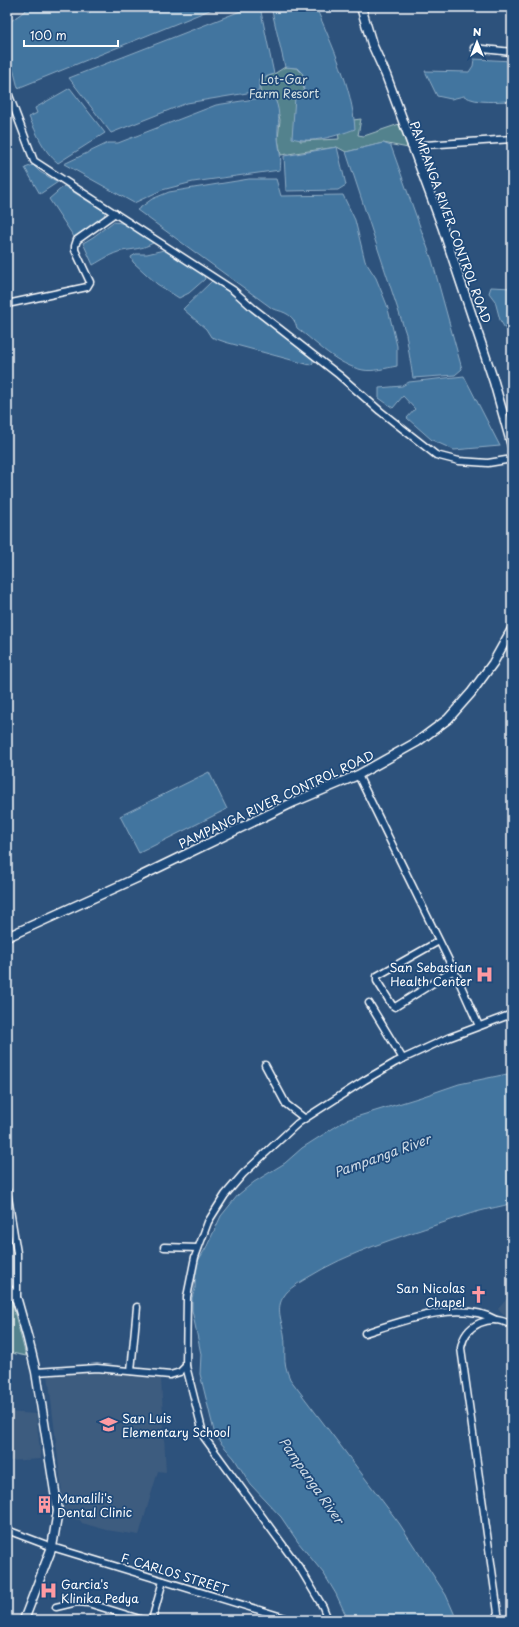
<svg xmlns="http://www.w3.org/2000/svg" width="519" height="1627" viewBox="0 0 519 1627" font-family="'Playpen Sans',sans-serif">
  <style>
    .built { fill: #3e5c7f }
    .green { fill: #52828d; stroke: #a8c0c6 }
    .water { fill: #42759f; stroke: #8eacc5 }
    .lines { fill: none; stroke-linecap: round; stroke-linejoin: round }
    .minor-casing { stroke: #fff; stroke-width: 9 }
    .major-casing { stroke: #fff; stroke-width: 11 }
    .minor { stroke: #1f4a7a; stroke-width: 6 }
    .major { stroke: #1f4a7a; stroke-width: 8 }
    .labels { text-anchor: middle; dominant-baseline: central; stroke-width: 3.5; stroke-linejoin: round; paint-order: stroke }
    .park-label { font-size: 12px; fill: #d4e0e2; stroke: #1f4a7a }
    .street-label { font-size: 12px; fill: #fff; stroke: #1f4a7a }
    .poi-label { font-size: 12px; fill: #fff; stroke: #1f4a7a; text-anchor: start }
    .water-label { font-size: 13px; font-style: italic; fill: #d0dce7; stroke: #1f4a7a }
  </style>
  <rect width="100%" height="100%" fill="#2d527c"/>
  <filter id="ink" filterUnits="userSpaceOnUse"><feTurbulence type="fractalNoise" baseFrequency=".025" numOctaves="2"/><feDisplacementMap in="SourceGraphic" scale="8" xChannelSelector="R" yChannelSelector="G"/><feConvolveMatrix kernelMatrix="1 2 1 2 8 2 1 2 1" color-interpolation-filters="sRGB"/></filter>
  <g filter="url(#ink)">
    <g class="built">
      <polygon points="512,1293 512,1311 506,1317 498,1309"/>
      <polygon points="103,1371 140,1374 161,1379 166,1472 158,1471 139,1535 106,1530 82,1523 80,1520 65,1518 48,1374"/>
      <polygon points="7,1412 36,1414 41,1459 7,1461"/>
    </g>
    <g class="green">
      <polygon points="285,67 297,68 303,74 304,92 300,141 339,139 337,122 361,119 358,135 364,136 399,124 408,148 383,143 346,152 337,147 281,155 278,139 280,120 275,99 261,98 259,79 274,74"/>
      <polygon points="7,1294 11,1299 26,1356 7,1352"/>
    </g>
    <g class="water">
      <polygon points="30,7 81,7 88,14 94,7 217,7 18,88 14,72 7,57 7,24"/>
      <polygon points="251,7 260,7 274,74 259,79 259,91 187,103 111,133 69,78"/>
      <path d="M 271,7 L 316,7 C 332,46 352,86 355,129 C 336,136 312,144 292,138 L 295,97 L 304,92 L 303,74 L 297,68 L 285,67 Z"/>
      <path d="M 474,59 L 512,61 L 512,101 C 496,101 478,104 464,96 L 451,99 L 437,96 L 425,71 L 469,72 L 473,66 Z"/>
      <path d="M 70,88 L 105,133 L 58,163 C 43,151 37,134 29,117 L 37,113 L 35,108 Z"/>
      <path d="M 261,98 L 275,99 C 282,116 277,121 278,138 C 279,149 282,158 280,170 L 193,182 L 162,190 L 134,203 L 64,164 L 108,143 L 118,143 L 216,105 Z"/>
      <polygon points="383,143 391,146 432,260 462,369 455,375 413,378 406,334 346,152"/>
      <polygon points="337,147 346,185 338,190 286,191 284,156"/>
      <polygon points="33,165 40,172 58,182 40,194 25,168"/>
      <path d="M 249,179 L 276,179 L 281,196 L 343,195 L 355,220 L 365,261 L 376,278 L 387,305 L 397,346 L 397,366 C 386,368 373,372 363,370 C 337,365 317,343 297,328 C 294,315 285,312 273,309 L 137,210 L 152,199 L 169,192 Z"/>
      <polygon points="64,186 105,212 104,217 74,237 49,199"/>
      <path d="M 113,222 C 129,222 141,234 153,243 C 143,249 133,249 122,251 C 112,253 102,260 93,265 L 83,243 L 93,237 Z"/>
      <polygon points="168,249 203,274 205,279 189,293 179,298 157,284 133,262 131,257 136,254 147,254"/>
      <polygon points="213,280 313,357 313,363 310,365 225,342 211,337 206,329 183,309"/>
      <polygon points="491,287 512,288 512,331 506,330 500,320 495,301 489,293"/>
      <polygon points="464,376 500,446 454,450 432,440 407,418 415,409 403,396 393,408 379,398 379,388 402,386 409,382"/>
      <polygon points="209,772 227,809 139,853 120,816"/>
      <path d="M 512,1073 L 512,1203 C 501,1207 490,1208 480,1211 C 467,1214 455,1219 442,1223 C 396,1238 349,1252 307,1278 C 299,1283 289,1288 284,1296 C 275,1308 282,1321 284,1334 C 287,1352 281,1359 290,1379 L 399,1523 L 446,1595 L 457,1620 L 348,1620 L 336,1594 L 324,1574 L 298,1542 L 281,1517 L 251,1485 L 234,1458 L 220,1442 L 214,1431 L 200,1374 L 201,1354 L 192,1310 L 192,1298 L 195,1288 L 195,1266 L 207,1246 L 221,1216 L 238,1195 L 254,1182 L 285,1163 L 302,1148 L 346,1120 L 421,1097 L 459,1084 Z"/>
    </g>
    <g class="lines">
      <defs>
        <g id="minor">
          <polyline points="474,48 512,52"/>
          <polyline points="7,90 34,161 233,290 253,308 339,375 380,411 436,455 459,461 488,463 512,459"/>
          <polyline points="411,146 512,139"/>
          <polyline points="7,304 87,287 90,282 75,250 75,246 77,240 115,213"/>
          <polyline points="358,775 457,977 479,1026"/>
          <polyline points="439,941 377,976 377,981 392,1005 395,1007 454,970"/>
          <polyline points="369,1003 403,1059"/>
          <polyline points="265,1065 286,1104 304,1118"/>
          <polyline points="7,1191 17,1253 17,1300"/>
          <polyline points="164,1247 198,1248"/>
          <path d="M 365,1333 C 402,1321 460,1299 496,1320"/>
          <polyline points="131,1371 137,1307"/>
          <polyline points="36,1372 97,1368 170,1375 180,1372 186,1366"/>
          <polyline points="7,1530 52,1547 292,1620"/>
          <polyline points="56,1607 77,1602 88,1603 143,1620"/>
          <polyline points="152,1620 163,1581"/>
          <polyline points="328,1620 323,1607 301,1570 204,1437 186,1366 187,1297 195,1257 208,1222 225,1195 243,1174 298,1123 365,1080 396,1062 448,1038 512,1014"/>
          <path d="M 499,1620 L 461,1348 C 465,1324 490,1313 512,1325"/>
        </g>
        <g id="major">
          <polyline points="361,7 372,44 386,75 442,226 494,382 512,446"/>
          <polyline points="7,937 139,877 294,802 358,775 417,742 448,719 471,693 493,663 512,629"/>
          <polyline points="7,1288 17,1300 28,1339 36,1372 58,1511 52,1547 24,1620"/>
        </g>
      </defs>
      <use href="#minor" class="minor-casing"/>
      <use href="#major" class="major-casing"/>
      <use href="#minor" class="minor"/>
      <use href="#major" class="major"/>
    </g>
  </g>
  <defs>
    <symbol id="hospital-bare" viewBox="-9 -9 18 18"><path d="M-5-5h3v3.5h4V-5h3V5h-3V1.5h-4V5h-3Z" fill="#ff9aa2" stroke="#1f4a7a" stroke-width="2.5" paint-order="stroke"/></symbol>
    <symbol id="church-bare" viewBox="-9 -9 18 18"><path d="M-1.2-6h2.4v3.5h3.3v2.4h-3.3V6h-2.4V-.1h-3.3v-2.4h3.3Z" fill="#ff9aa2" stroke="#1f4a7a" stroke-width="2.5" paint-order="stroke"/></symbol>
    <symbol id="school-bare" viewBox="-9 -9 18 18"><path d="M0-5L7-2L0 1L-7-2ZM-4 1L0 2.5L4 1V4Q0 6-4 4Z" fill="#ff9aa2" stroke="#1f4a7a" stroke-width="2.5" paint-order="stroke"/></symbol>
    <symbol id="building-bare" viewBox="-9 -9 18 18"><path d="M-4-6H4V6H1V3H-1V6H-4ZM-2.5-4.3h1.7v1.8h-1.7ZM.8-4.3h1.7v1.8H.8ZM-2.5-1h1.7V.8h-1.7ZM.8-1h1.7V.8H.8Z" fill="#ff9aa2" stroke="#1f4a7a" stroke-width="2.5" paint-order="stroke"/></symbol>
  </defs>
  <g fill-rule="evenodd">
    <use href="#hospital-bare" x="472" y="962" width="25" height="25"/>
    <use href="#church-bare" x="466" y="1282" width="25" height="25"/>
    <use href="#school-bare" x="96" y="1412" width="25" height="25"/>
    <use href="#building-bare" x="32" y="1492" width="25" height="25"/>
    <use href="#hospital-bare" x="36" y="1578" width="25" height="25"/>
  </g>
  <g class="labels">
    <g class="park-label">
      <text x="284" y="79">Lot-Gar<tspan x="284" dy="14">Farm Resort</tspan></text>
    </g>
    <g class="street-label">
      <text transform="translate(451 222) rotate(70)">PAMPANGA RIVER CONTROL ROAD</text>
      <text transform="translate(276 799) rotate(-25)">PAMPANGA RIVER CONTROL ROAD</text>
      <text transform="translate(175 1573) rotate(17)">F. CARLOS STREET</text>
    </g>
    <g class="poi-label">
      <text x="472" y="967" text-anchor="end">San Sebastian<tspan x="472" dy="14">Health Center</tspan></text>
      <text x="465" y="1288" text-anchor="end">San Nicolas<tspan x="465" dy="14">Chapel</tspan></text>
      <text x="122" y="1418">San Luis<tspan x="122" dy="14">Elementary School</tspan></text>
      <text x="57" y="1498">Manalili's<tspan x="57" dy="14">Dental Clinic</tspan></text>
      <text x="61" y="1584">Garcia's<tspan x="61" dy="14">Klinika Pedya</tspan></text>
    </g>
    <g class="water-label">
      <text transform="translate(382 1155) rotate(-20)">Pampanga River</text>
      <text transform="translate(312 1480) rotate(55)">Pampanga River</text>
    </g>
  </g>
  <rect width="519" height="1627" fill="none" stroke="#1f4a7a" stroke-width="24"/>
  <rect x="12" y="12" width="495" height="1603" fill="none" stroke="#fff" stroke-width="1.5" filter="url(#ink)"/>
  <g transform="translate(477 42)" stroke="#1f4a7a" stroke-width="3" paint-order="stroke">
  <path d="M0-3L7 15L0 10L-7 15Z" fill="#ffffff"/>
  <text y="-6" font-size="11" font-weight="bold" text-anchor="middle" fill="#ffffff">N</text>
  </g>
  <path d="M24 40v6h94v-6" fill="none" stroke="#ffffff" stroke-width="2"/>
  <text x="30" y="40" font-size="12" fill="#ffffff" stroke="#1f4a7a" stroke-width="3" paint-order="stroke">100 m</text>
</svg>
